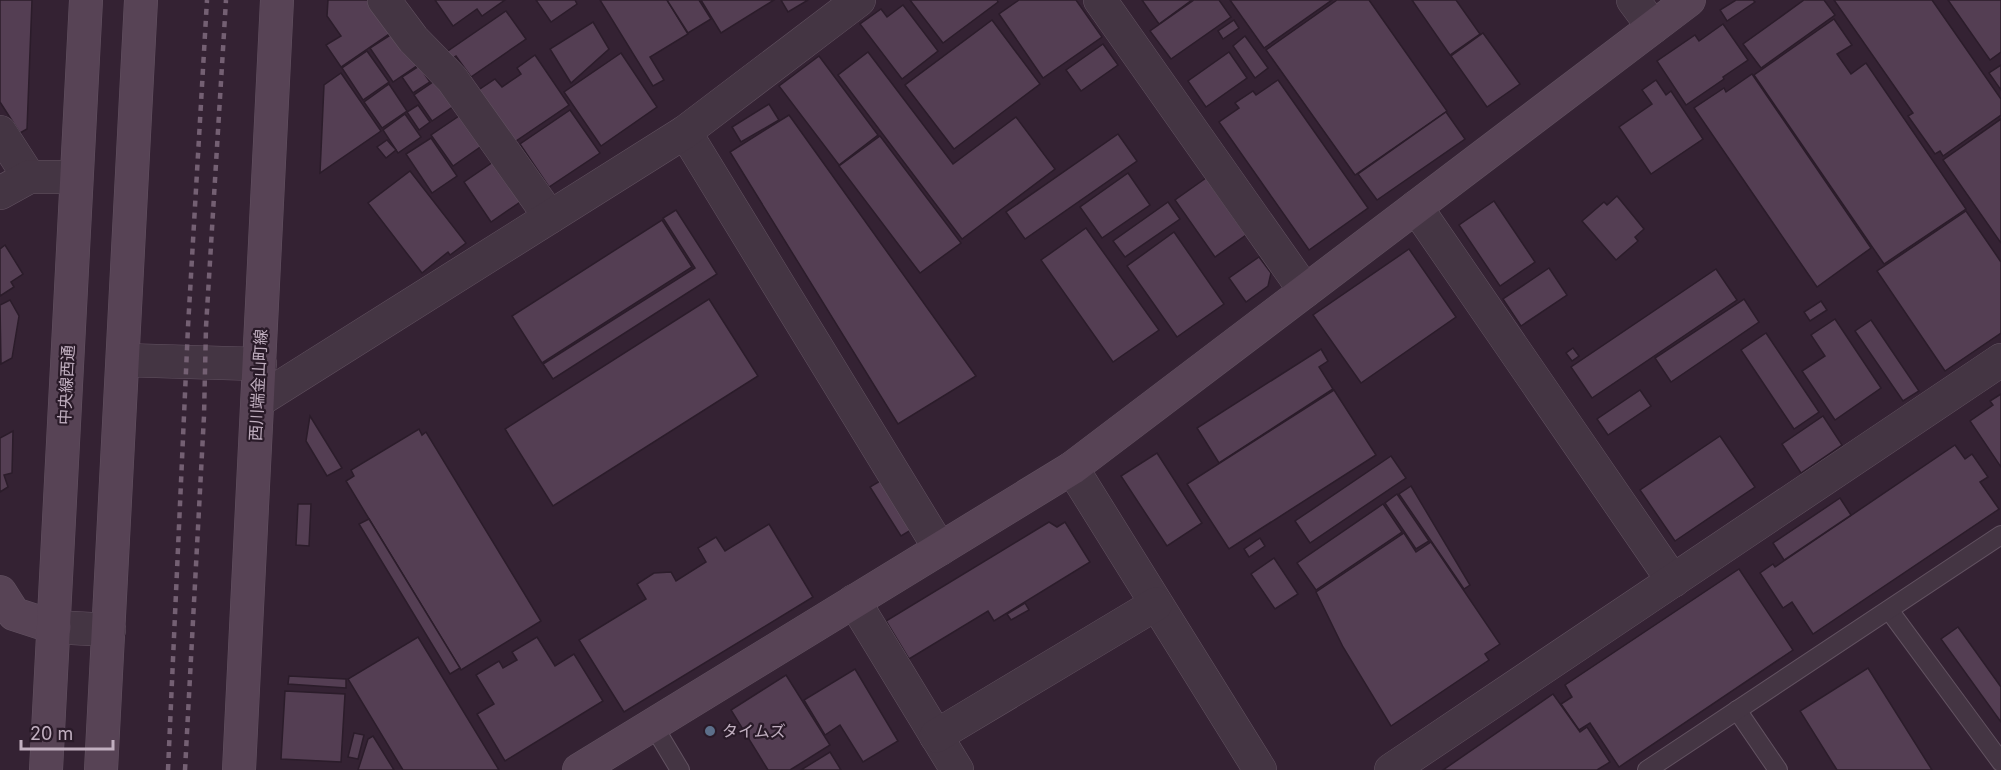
<svg xmlns="http://www.w3.org/2000/svg" width="2001" height="770" viewBox="0 0 2001 770" font-family="Inter,'Noto Sans JP',sans-serif">
  <style>
    .building { fill: #543e53; stroke: #2b1c2a; stroke-width: 1.5 }
    .lines { fill: none; stroke-linecap: round; stroke-linejoin: round }
    .lane-casing { stroke: #625261; stroke-width: 20 }
    .street-casing { stroke: #625261; stroke-width: 34 }
    .secondary-casing { stroke: #625261; stroke-width: 34 }
    .lane { stroke: #443543; stroke-width: 18 }
    .street { stroke: #443543; stroke-width: 33 }
    .secondary { stroke: #574355; stroke-width: 33 }
    .rail { stroke: #746073; stroke-width: 4.5; stroke-dasharray: 6 6; stroke-linecap: butt }
    .service-dot { fill: #5c6f8a; stroke: #291a28; stroke-width: 2 }
    .labels { text-anchor: middle; dominant-baseline: central; stroke-width: 4.5; stroke-linejoin: round; paint-order: stroke }
    .street-label { font-size: 16px; fill: #c1afc0; stroke: #291a28 }
    .poi-label { font-size: 16px; fill: #c1afc0; stroke: #291a28; text-anchor: start }
  </style>
  <rect width="100%" height="100%" fill="#342233"/>
  <g class="building">
    <polygon points="0,0 32,0 27,129 20,133 0,102"/>
    <polygon points="328,0 371,0 392,32 341,67 326,45 341,36 327,16"/>
    <polygon points="435,0 505,0 482,16 477,9 453,26"/>
    <polygon points="536,0 575,0 577,4 551,22"/>
    <polygon points="600,0 667,0 688,34 650,57 664,80 653,86"/>
    <polygon points="667,0 699,0 711,19 688,33"/>
    <polygon points="701,0 774,0 721,33"/>
    <polygon points="781,0 808,0 788,12"/>
    <polygon points="910,0 997,0 998,2 943,43"/>
    <polygon points="1019,0 1076,0 1102,37 1043,78 999,14"/>
    <polygon points="1142,0 1192,0 1159,24"/>
    <polygon points="1194,0 1219,0 1231,17 1171,59 1150,31"/>
    <polygon points="1230,0 1332,0 1264,48"/>
    <polygon points="1337,0 1369,0 1447,111 1355,175 1266,50"/>
    <polygon points="1412,0 1456,0 1480,34 1450,55"/>
    <polygon points="1736,0 1753,0 1755,2 1727,21 1720,10"/>
    <polygon points="1804,0 1824,0 1835,15 1761,68 1743,44"/>
    <polygon points="1834,0 1932,0 2001,99 2001,115 1943,156 1940,151 1935,154 1908,116 1913,113"/>
    <polygon points="1948,0 2001,0 2001,52 1990,60"/>
    <polygon points="903,5 938,51 902,79 860,24 881,9 887,17"/>
    <polygon points="506,11 526,39 471,77 456,56 450,60 445,53"/>
    <polygon points="1834,19 1852,45 1837,54 1851,74 1866,63 1966,209 1884,264 1754,75"/>
    <polygon points="992,20 1040,84 954,149 905,85"/>
    <polygon points="1234,20 1239,28 1223,39 1218,31"/>
    <polygon points="593,22 609,49 571,83 550,49"/>
    <polygon points="1723,24 1748,60 1723,77 1724,79 1686,105 1657,61 1695,35 1699,41"/>
    <polygon points="395,32 418,65 393,82 370,48"/>
    <polygon points="1483,33 1520,84 1487,107 1451,56"/>
    <polygon points="1245,36 1268,68 1255,78 1233,46"/>
    <polygon points="1103,44 1118,65 1081,91 1066,70"/>
    <polygon points="367,51 389,82 363,100 342,68"/>
    <polygon points="868,52 953,164 1016,117 1055,169 962,239 838,75"/>
    <polygon points="1229,52 1247,78 1206,107 1188,81"/>
    <polygon points="621,53 657,107 601,146 564,92"/>
    <polygon points="535,55 569,105 513,143 477,91 495,79 502,87 521,74 517,68"/>
    <polygon points="819,56 878,135 839,165 779,86"/>
    <polygon points="2001,65 2001,90 1989,73"/>
    <polygon points="419,66 430,82 413,93 402,77"/>
    <polygon points="341,73 381,131 320,173 324,85"/>
    <polygon points="1752,74 1871,248 1817,287 1694,108 1724,88 1726,92"/>
    <polygon points="436,80 454,106 432,121 414,95"/>
    <polygon points="1278,80 1368,208 1309,250 1219,122 1239,108 1235,103 1253,91 1256,95"/>
    <polygon points="1656,80 1666,95 1671,91 1703,139 1651,174 1619,127 1652,104 1642,90"/>
    <polygon points="389,84 407,111 382,128 364,102"/>
    <polygon points="769,104 779,120 741,142 732,127"/>
    <polygon points="418,105 430,122 419,130 407,112"/>
    <polygon points="570,110 600,153 549,187 520,144"/>
    <polygon points="1446,112 1465,139 1377,200 1358,174"/>
    <polygon points="405,114 421,137 398,153 383,130"/>
    <polygon points="462,114 483,145 453,166 431,135"/>
    <polygon points="789,115 976,376 898,424 730,152"/>
    <polygon points="2001,119 2001,243 1943,160"/>
    <polygon points="1118,134 1137,161 1025,239 1006,212"/>
    <polygon points="880,136 961,243 920,273 839,166"/>
    <polygon points="431,138 457,176 432,193 406,154"/>
    <polygon points="387,140 396,150 386,158 377,147"/>
    <polygon points="496,160 523,200 491,222 464,182"/>
    <polygon points="410,171 466,243 450,255 448,252 422,273 368,203"/>
    <polygon points="1128,173 1150,205 1102,238 1080,207"/>
    <polygon points="1206,178 1246,235 1215,257 1175,200"/>
    <polygon points="1617,196 1644,229 1635,237 1638,241 1616,260 1582,221 1604,202 1607,205"/>
    <polygon points="1494,201 1535,262 1500,286 1459,225"/>
    <polygon points="1168,202 1180,219 1125,257 1113,241"/>
    <polygon points="676,210 717,274 553,379 543,364 695,268 663,218"/>
    <polygon points="1966,211 2001,262 2001,333 1945,371 1877,271"/>
    <polygon points="662,220 692,267 542,363 512,316"/>
    <polygon points="1086,228 1159,330 1113,362 1041,260"/>
    <polygon points="1174,232 1224,304 1177,337 1127,266"/>
    <polygon points="5,245 23,274 11,282 14,287 0,296 0,249"/>
    <polygon points="1409,249 1456,317 1361,383 1313,315"/>
    <polygon points="1259,257 1271,273 1268,286 1246,302 1229,278"/>
    <polygon points="1549,268 1567,295 1521,326 1503,299"/>
    <polygon points="1716,269 1737,300 1592,398 1571,367"/>
    <polygon points="709,299 758,376 553,506 505,429"/>
    <polygon points="1744,299 1759,322 1671,382 1655,358"/>
    <polygon points="10,300 19,316 12,358 1,364 0,305"/>
    <polygon points="1821,301 1827,310 1810,321 1804,312"/>
    <polygon points="1835,319 1881,388 1835,420 1802,371 1825,356 1811,335"/>
    <polygon points="1871,320 1919,391 1903,401 1855,331"/>
    <polygon points="1766,333 1819,412 1794,429 1741,350"/>
    <polygon points="1573,348 1579,356 1572,361 1566,353"/>
    <polygon points="1321,349 1328,361 1319,367 1333,389 1219,463 1197,428"/>
    <polygon points="1334,390 1376,455 1229,549 1187,484"/>
    <polygon points="1640,390 1651,406 1608,435 1597,419"/>
    <polygon points="2001,394 2001,467 1970,421 1993,405 1990,401"/>
    <polygon points="310,416 342,468 327,476 306,441"/>
    <polygon points="1823,416 1842,445 1801,473 1782,444"/>
    <polygon points="419,429 422,435 426,432 541,621 461,670 346,481 354,476 351,470"/>
    <polygon points="13,431 12,473 4,475 8,487 0,492 0,438"/>
    <polygon points="1720,436 1755,487 1675,541 1640,490"/>
    <polygon points="1955,445 1965,459 1972,454 1988,477 1980,482 1999,509 1813,634 1792,602 1783,608 1760,573 1773,564 1775,567"/>
    <polygon points="1157,453 1202,523 1167,546 1121,476"/>
    <polygon points="1391,456 1406,478 1310,543 1295,521"/>
    <polygon points="880,481 911,530 901,536 870,487"/>
    <polygon points="1411,486 1470,585 1464,589 1399,494"/>
    <polygon points="1397,494 1429,541 1416,549 1385,503"/>
    <polygon points="1840,498 1851,515 1784,560 1773,543"/>
    <polygon points="298,504 311,504 309,546 296,545"/>
    <polygon points="1383,504 1402,532 1316,590 1297,563"/>
    <polygon points="369,519 460,668 450,674 359,524"/>
    <polygon points="1049,522 1057,527 1065,522 1090,562 994,621 988,611 909,659 886,621"/>
    <polygon points="769,524 813,597 624,712 579,640 646,599 637,584 654,573 671,572 676,581 706,562 698,548 716,537 725,551"/>
    <polygon points="1404,533 1416,552 1431,542 1500,644 1485,654 1489,660 1391,726 1343,647 1316,592"/>
    <polygon points="1260,538 1265,546 1249,557 1244,549"/>
    <polygon points="1274,558 1298,594 1275,609 1251,574"/>
    <polygon points="1739,569 1793,650 1619,767 1590,723 1579,730 1561,704 1572,697 1565,685"/>
    <polygon points="1025,603 1029,610 1011,620 1007,614"/>
    <polygon points="1958,627 2001,687 2001,722 1941,639"/>
    <polygon points="418,637 499,770 403,770 348,679"/>
    <polygon points="537,637 555,666 574,654 603,701 505,761 477,714 494,704 476,675 499,661 503,668 517,660 512,652"/>
    <polygon points="1868,668 1932,770 1837,770 1800,711"/>
    <polygon points="855,669 898,741 863,762 840,725 825,735 804,700"/>
    <polygon points="786,675 830,745 790,770 768,770 731,710"/>
    <polygon points="289,676 346,679 346,688 288,684"/>
    <polygon points="285,691 345,694 341,762 281,759"/>
    <polygon points="1553,694 1580,732 1587,727 1610,762 1597,770 1443,770"/>
    <polygon points="354,733 364,735 358,759 348,757"/>
    <polygon points="373,736 394,770 358,770 368,739"/>
    <polygon points="830,752 841,770 801,770"/>
  </g>
  <g class="lines">
    <defs>
      <g id="lane">
        <polyline points="1889,610 2001,762"/>
        <polyline points="1737,710 1778,770"/>
        <polyline points="653,725 680,770"/>
        <polyline points="1647,770 2001,535"/>
      </g>
      <g id="street">
        <polyline points="384,0 413,39 452,79 550,217"/>
        <polyline points="1100,0 1305,291"/>
        <polyline points="1633,0 1653,27"/>
        <polyline points="0,132 29,177"/>
        <polyline points="685,132 940,549"/>
        <polyline points="0,193 29,177 76,177"/>
        <polyline points="1416,207 1673,581"/>
        <polyline points="123,360 260,364"/>
        <polyline points="258,401 685,132 859,0"/>
        <polyline points="1072,468 1260,770"/>
        <polyline points="854,601 957,770"/>
        <polyline points="54,627 109,630"/>
        <polyline points="936,736 1156,604"/>
        <polyline points="1391,770 2001,360"/>
      </g>
      <g id="secondary">
        <polyline points="0,592 14,614 54,627"/>
        <polyline points="46,770 86,0"/>
        <polyline points="101,770 141,0"/>
        <polyline points="239,770 277,0"/>
        <polyline points="579,770 1072,468 1689,0"/>
      </g>
    </defs>
    <use href="#lane" class="lane-casing"/>
    <use href="#street" class="street-casing"/>
    <use href="#secondary" class="secondary-casing"/>
    <use href="#lane" class="lane"/>
    <use href="#street" class="street"/>
    <use href="#secondary" class="secondary"/>
    <g class="rail">
      <polyline points="168,770 188,327 207,0"/>
      <polyline points="185,770 204,416 206,327 226,0"/>
    </g>
  </g>
  <circle class="service-dot" cx="710" cy="731" r="6"/>
  <g class="labels">
    <g class="street-label">
      <text transform="translate(66 385) rotate(-87)">中央線西通</text>
      <text transform="translate(258 385) rotate(-87)">西川端金山町線</text>
    </g>
    <g class="poi-label">
      <text x="722" y="731">タイムズ</text>
    </g>
  </g>
  <path d="M21 740v9h92v-9" fill="none" stroke="#c1afc0" stroke-width="3"/>
  <text x="30" y="740" font-size="18" fill="#c1afc0" stroke="#291a28" stroke-width="4.5" paint-order="stroke">20 m</text>
</svg>
